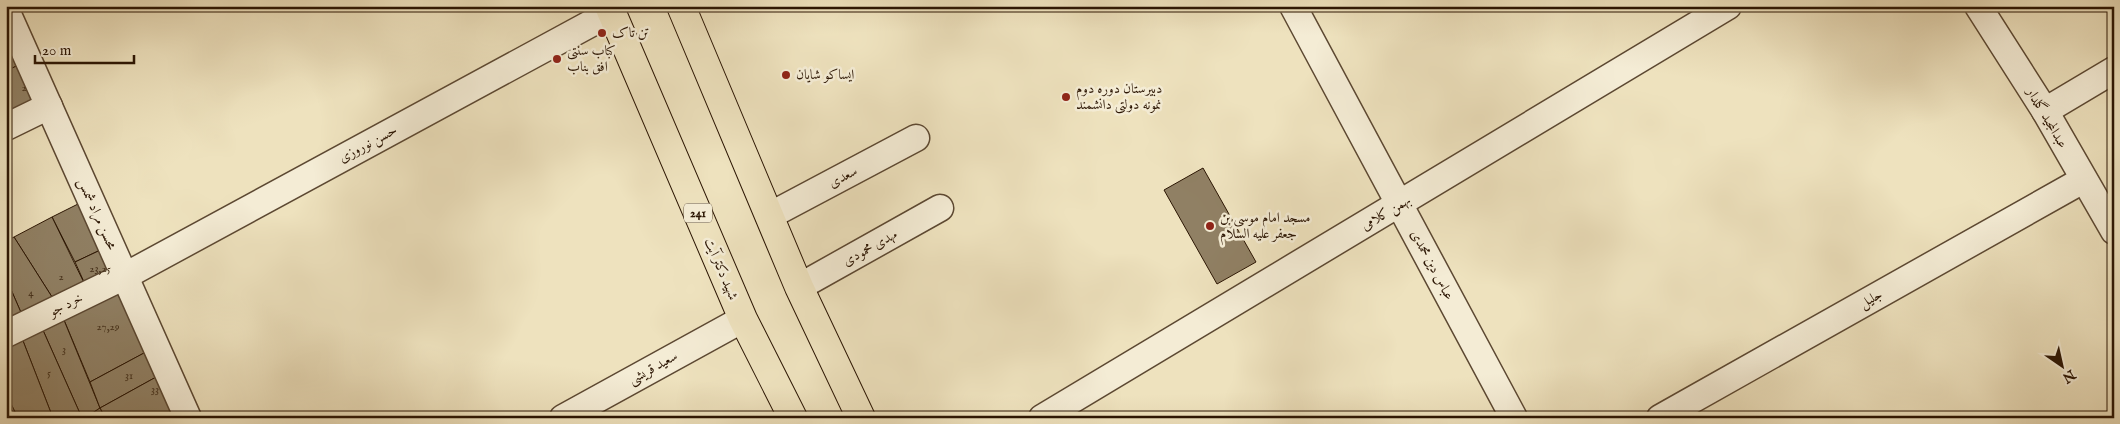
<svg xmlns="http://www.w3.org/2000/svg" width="2120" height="424" viewBox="0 0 2120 424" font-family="'IM FELL English',Amiri,serif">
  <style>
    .building { fill: #908064; stroke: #2b1503 }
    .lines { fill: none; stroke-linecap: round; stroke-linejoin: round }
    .minor-casing { stroke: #5c4832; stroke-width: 29 }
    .primary-casing { stroke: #2b1503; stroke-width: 30 }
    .minor { stroke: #f4ecd5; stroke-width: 26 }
    .primary { stroke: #eee2be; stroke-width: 28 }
    .poi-dot { fill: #8f2418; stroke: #f4ecd5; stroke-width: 2 }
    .labels { text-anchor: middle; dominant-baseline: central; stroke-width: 5; stroke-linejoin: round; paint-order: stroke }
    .number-label { font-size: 11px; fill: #44301b }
    .shield { fill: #f4ecd5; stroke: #675642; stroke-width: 1 }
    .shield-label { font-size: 12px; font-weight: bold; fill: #2b1503 }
    .poi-label { font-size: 14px; fill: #2b1503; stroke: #f4ecd5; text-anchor: start }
    .street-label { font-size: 14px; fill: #2b1503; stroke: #f4ecd5 }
  </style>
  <rect width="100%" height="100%" fill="#eee2be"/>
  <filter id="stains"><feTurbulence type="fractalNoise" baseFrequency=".004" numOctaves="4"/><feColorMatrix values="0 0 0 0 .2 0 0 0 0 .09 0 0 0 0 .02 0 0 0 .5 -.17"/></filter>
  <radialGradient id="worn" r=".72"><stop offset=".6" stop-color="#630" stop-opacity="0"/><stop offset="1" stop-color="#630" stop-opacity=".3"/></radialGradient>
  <g class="building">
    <polygon points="6,10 29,60 6,71"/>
    <polygon points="29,60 49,106 6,127 6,71"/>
    <polygon points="1203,168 1256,262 1217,284 1164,190"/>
    <polygon points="90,198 111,245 75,262 52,217"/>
    <polygon points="52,217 89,293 59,308 14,237"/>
    <polygon points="14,237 59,308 26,324 6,278 6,241"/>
    <polygon points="111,245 125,276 89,293 75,262"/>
    <polygon points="125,276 157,346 90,382 59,308"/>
    <polygon points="6,278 26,324 6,334"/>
    <polygon points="59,308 100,408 85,418 82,418 38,319"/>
    <polygon points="38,319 82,418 53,418 18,328"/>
    <polygon points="18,328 53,418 18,418 6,394 6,334"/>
    <polygon points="157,346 167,371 100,408 90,382"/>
    <polygon points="167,371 188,418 105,418 100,408"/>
    <polygon points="6,394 18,418 6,418"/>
    <polygon points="100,408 105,418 85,418"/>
  </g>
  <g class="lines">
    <defs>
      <g id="minor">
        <polyline points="1293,6 1514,418"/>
        <polyline points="1978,6 2045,111 2114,231"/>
        <polyline points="6,10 188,418"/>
        <polyline points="2045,111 2114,70"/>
        <polyline points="6,127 49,106"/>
        <polyline points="769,216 916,138"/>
        <polyline points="799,287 940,208"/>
        <polyline points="6,334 125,276 612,12"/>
        <polyline points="563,418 743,319"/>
        <polyline points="1042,418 1728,6"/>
        <polyline points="1660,418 2083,180"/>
      </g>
      <g id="primary">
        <polyline points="609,6 743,319 793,418"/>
        <polyline points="681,6 799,287 861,418"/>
      </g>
    </defs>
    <use href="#minor" class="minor-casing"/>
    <use href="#primary" class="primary-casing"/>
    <use href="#minor" class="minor"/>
    <use href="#primary" class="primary"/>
  </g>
  <g class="poi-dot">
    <circle cx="602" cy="33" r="5"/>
    <circle cx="557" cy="59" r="5"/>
    <circle cx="786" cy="75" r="5"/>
    <circle cx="1066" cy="97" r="5"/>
    <circle cx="1210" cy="226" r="5"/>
  </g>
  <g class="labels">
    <g class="number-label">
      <text x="24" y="88">2</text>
      <text x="100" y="269">23,25</text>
      <text x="61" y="277">2</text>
      <text x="31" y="293">4</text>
      <text x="108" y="327">27,29</text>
      <text x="64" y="350">3</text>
      <text x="49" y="373">5</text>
      <text x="129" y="376">31</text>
      <text x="155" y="390">33</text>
    </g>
    <rect class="shield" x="684" y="203.5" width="28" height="19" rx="4"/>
    <g class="shield-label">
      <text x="698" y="213">241</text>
    </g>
    <g class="poi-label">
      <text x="612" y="33">تن تاک</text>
      <text x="567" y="51">کباب سنتی<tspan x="567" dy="16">افق بناب</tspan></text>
      <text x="796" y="75">ایساکو شایان</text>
      <text x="1076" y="89">دبیرستان دوره دوم<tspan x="1076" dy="16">نمونه دولتی دانشمند</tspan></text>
      <text x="1220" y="218">مسجد امام موسی بن<tspan x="1220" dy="16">جعفر علیه السلام</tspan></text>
    </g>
    <g class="street-label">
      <text transform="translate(2047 118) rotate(60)">عبدالمجید گلدار</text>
      <text transform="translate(368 144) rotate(-28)">حسن نوروزی</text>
      <text transform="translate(843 177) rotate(-28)">سعدی</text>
      <text transform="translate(1386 213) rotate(-31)">بهمن کلامی</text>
      <text transform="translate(97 214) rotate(66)">محسن مراد شمس</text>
      <text transform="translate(870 248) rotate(-29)">مهدی محمودی</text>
      <text transform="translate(1432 265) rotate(62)">عباس دین محمدی</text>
      <text transform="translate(721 269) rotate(67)">شهید دکتر آیت</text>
      <text transform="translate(1871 299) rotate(-29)">جلیل</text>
      <text transform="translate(66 305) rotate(-26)">خرد جو</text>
      <text transform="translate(653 368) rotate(-29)">سعید قریشی</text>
    </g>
  </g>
  <rect width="2120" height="424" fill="none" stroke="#eee2be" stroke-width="25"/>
  <rect x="8" y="8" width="2105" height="409" fill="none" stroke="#2b1503" stroke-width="2.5"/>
  <rect x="12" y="12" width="2095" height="399" fill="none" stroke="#2b1503"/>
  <g transform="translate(2062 366) rotate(146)" stroke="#f4ecd5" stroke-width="4" paint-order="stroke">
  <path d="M0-4L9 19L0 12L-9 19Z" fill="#2b1503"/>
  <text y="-8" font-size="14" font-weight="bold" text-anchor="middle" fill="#2b1503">N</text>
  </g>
  <path d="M35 55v8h99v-8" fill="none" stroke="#2b1503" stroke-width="2.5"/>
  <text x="42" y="55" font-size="15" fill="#2b1503" stroke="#f4ecd5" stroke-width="4" paint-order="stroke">20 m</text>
  <rect width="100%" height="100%" filter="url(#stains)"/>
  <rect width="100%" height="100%" fill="url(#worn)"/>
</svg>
